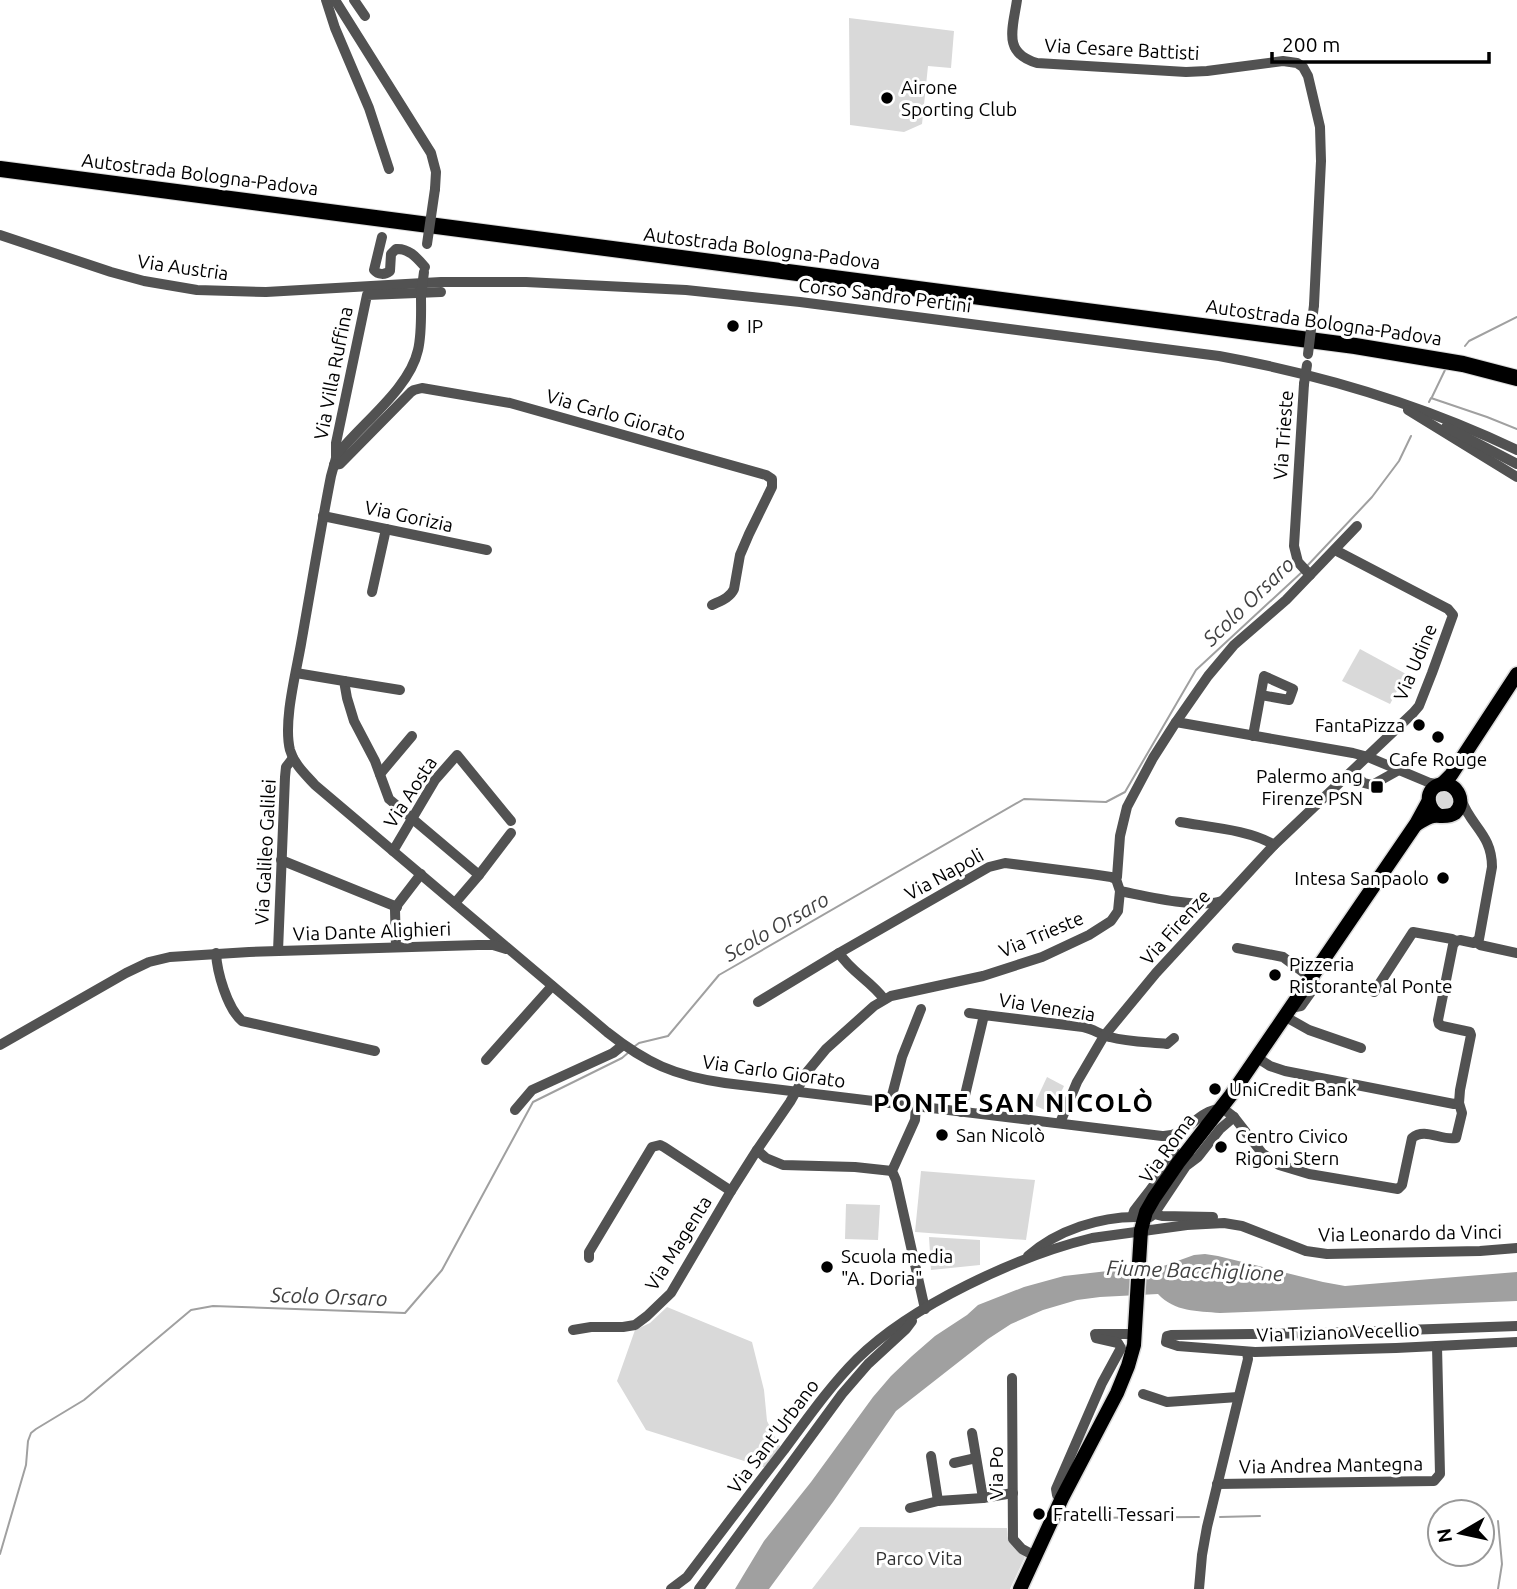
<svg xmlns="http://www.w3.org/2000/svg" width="1517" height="1589" viewBox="0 0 1517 1589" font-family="Ubuntu,sans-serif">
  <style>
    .green { fill: #d9d9d9 }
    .water { fill: #a0a0a0 }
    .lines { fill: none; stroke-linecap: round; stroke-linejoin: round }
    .stream { stroke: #a0a0a0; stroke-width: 2 }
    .major-casing { stroke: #dbdbdb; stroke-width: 17 }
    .highway-casing { stroke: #dbdbdb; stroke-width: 18 }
    .minor { stroke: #525252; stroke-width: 10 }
    .major { stroke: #000; stroke-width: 14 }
    .highway { stroke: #000; stroke-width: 16 }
    .minor-bridge { stroke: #525252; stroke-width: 10 }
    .poi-dot { fill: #000; stroke: #fff; stroke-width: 2.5 }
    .labels { text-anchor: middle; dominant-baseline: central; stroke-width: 6; stroke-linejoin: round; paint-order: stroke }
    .street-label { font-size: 19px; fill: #000; stroke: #fff }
    .poi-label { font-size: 19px; fill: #000; stroke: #fff; text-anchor: start }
    .park-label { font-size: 19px; fill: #303030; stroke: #fff }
    .water-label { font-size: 21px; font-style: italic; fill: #414141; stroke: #fff }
    .district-label { font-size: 26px; font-weight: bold; letter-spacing: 2px; fill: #000; stroke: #fff }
  </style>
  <rect width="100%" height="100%" fill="#fff"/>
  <g class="green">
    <polygon points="849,18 954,31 951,68 928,66 922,124 904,132 850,125"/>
    <polygon points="1360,649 1406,674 1390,704 1342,681"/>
    <circle cx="1445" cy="800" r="9"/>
    <polygon points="1047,1077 1064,1086 1051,1113 1034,1105"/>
    <polygon points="921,1171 1035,1180 1026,1240 915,1232"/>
    <polygon points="846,1204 880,1205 878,1240 845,1239"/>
    <polygon points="929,1237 980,1240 980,1265 931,1270"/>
    <polygon points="667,1307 752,1342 764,1390 767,1421 781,1448 766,1468 646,1430 617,1381 635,1330 650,1323"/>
    <polygon points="860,1527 1007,1528 1008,1539 1025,1557 1010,1589 812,1589"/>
  </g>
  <path class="water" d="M 1205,1254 L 1218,1256 L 1323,1282 L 1345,1286 L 1517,1272 L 1517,1301 L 1220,1313 C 1197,1311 1175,1312 1158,1294 L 1100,1297 L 1077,1300 L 1043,1310 L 1011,1324 L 988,1339 L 896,1411 L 833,1502 L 769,1589 L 735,1589 L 764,1541 L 811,1482 L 873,1397 L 891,1376 L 912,1356 L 935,1336 L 967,1315 L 978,1305 L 1024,1287 L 1064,1276 L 1134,1268 L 1158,1268 L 1194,1255 Z"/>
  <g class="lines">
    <g class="stream">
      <polyline points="1465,346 1469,341 1517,317"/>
      <polyline points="1432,397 1445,370"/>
      <polyline points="1429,402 1431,398 1487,417 1517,429"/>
      <polyline points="1308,565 1372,497 1399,461 1411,436"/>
      <polyline points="635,1046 639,1043 668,1036 719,975 1024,799 1106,802 1125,792 1196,670 1302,572"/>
      <polyline points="1220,1517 1260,1516"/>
      <polyline points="1069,1518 1199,1517"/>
      <polyline points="1498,1521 1502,1564 1498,1589"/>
      <polyline points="0,1554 26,1465 28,1441 31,1433 36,1429 84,1400 191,1310 213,1306 405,1313 442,1270 533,1102 622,1058 629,1052"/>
    </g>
    <defs>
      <g id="major">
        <polyline points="1442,784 1451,775 1517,674"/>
        <path d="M 1417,824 C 1422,821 1427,817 1433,816 C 1440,815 1448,818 1455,813 C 1468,801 1455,779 1438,785 C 1423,792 1428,810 1440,816"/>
        <polyline points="1020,1589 1062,1498 1117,1393 1128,1366 1134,1345 1141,1230 1146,1212 1154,1198 1178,1163 1231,1095 1416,824 1428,802"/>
      </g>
      <polyline id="highway" points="0,169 1355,346 1463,364 1517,378"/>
    </defs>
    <use href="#major" class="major-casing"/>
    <use href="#highway" class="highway-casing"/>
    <g class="minor">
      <polyline points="326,0 335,28 369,108 389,169"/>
      <polyline points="335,0 431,153 436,172 435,189"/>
      <polyline points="354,0 365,16"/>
      <path d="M 1017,0 C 1013,28 1002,53 1037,63 L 1186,72 L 1207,71 L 1283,61 L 1297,63 L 1303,67 L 1308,76 L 1320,127 L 1321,161 L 1314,305"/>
      <path d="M 0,235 L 111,272 L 144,281 L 197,290 L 266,292 L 441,282 L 526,282 L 686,290 L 800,302 L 1219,356 C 1323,375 1421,404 1517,450"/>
      <path d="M 382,237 L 374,270 C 378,275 385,275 390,271 L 391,254 L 396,249 C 409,248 417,258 425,267"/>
      <path d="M 421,295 C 421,313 422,333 418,350 C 410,387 365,421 341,450 L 336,458 L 331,476 C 320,532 311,588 301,644 C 296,673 283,722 290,750 C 294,764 305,774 315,785 L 607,1032 C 646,1063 675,1076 725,1083 L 1162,1136 C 1187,1137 1196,1111 1220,1109"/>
      <polyline points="1304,384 1294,546 1298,562 1310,575"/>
      <polyline points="1408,410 1517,477"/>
      <polyline points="1446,427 1517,464"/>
      <polyline points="336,456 336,443 367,295 441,292"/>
      <path d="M 334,465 L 340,464 L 344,460 L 411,392 L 414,390 L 422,388 L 510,403 L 766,475 L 772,479 L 772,487 L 749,534 L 740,555 L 734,589 C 730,598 720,601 712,605"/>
      <polyline points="323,516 487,550"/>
      <polyline points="372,592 386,529"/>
      <polyline points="296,673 344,681 347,698 354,721 375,761 389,799 479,875 455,903"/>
      <polyline points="344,681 400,690"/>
      <polyline points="1176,722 1353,753 1368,757 1430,783 1440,785"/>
      <polyline points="1253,736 1264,676 1293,689 1289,700 1261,695"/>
      <polyline points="1352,773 1364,783 1372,785 1399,770"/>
      <polyline points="380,774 412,736"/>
      <path d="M 1180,822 C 1208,827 1251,830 1274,845"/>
      <polyline points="393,851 435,780 457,755 511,821"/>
      <polyline points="281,860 397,907"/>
      <polyline points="479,875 511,833"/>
      <path d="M 1120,891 C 1146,896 1199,909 1222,901"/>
      <polyline points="1477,942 1480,945 1517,953"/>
      <polyline points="396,947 395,910 398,904 421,874"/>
      <polyline points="1237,948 1283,957 1315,981 1316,985 1301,1006 1290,1008"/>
      <polyline points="278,951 285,777 286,767 293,758"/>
      <path d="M 216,953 C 217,972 227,1008 242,1021 L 375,1051"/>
      <polyline points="1374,992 1413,932 1452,939 1456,941"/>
      <path d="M 884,999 C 871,981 851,972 839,953 L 989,867 L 1005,863 L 1091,874 L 1111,877 L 1116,879"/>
      <polyline points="758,1002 839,953"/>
      <polyline points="969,1013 984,1015"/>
      <polyline points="1284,1016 1309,1030 1361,1048"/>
      <polyline points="0,1045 126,973 149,962 170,957 249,952 478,945 493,945 506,949"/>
      <polyline points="1256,1057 1270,1066 1285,1071 1454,1104 1459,1103"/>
      <polyline points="486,1060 552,986"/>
      <polyline points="890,1103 902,1057 921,1009"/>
      <polyline points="916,1106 915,1120 892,1171 896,1180 925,1309"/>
      <path d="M 1221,1107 L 1234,1117 L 1262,1153 L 1279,1165 L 1309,1174 L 1398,1189 L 1402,1185 L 1412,1138 C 1425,1127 1441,1141 1456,1138 L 1462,1113 L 1459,1103 L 1460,1090 L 1471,1035 L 1470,1032 L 1442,1026 L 1439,1024 L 1438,1020 L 1453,945 L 1456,941 L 1460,940 L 1474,943 L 1479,939 L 1492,867 C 1492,834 1471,827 1461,799"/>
      <polyline points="515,1110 532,1090 613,1053 623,1045"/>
      <path d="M 961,1112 L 984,1015 L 1083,1027 C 1094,1029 1100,1035 1110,1037 C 1128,1042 1148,1042 1167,1044 L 1174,1038"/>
      <polyline points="1060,1123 1077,1082 1104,1036 1156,973 1274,845 1413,713 1419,706 1432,673 1453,615 1448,609 1335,550"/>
      <polyline points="757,1150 766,1158 783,1165 855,1167 892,1171"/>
      <polyline points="1154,1214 1162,1216 1213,1217"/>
      <path d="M 1132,1217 L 1134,1211 C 1147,1193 1179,1158 1176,1135"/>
      <polyline points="1150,1217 1154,1214 1186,1166 1198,1157 1220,1129 1234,1117"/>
      <path d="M 1028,1256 C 1057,1230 1101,1216 1140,1217"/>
      <polyline points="589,1258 589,1252 652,1147 660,1145 664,1147 731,1191"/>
      <polyline points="1517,1326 1322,1333 1171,1335 1167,1336 1166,1342 1178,1346 1255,1352 1396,1348 1517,1342"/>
      <polyline points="573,1330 591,1327 623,1327 635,1325 647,1316 671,1293 731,1191 757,1150 790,1102 807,1072 826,1049 874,1006 891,996 983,976 1020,964 1042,957 1089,935 1111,921 1118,911 1120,891 1116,879 1117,877 1120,836 1127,807 1153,758 1176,722 1208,676 1234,645 1286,600 1357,526"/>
      <polyline points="1098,1334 1135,1334"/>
      <polyline points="1012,1378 1013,1539 1022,1549 1035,1556"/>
      <polyline points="1143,1394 1167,1402 1238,1397"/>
      <polyline points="972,1433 983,1498"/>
      <polyline points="931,1456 938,1501"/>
      <polyline points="954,1463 976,1458"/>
      <polyline points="1217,1484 1434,1481 1440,1474 1437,1346"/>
      <polyline points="1062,1498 1057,1495 1056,1489 1102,1383 1121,1348 1118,1343 1096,1338 1095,1334"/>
      <polyline points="910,1508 938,1501 983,1498 1013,1493"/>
      <path d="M 671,1589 L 687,1577 C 719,1535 751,1492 784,1450 C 807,1419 830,1386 857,1359 C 912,1305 1018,1256 1092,1238 L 1187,1225 L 1224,1223 L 1242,1226 L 1306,1251 L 1327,1254 L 1480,1251 L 1517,1248"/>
      <polyline points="699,1589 842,1394 868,1364 906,1329 912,1321"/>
      <polyline points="1199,1589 1202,1555 1207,1527 1248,1359 1247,1352"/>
    </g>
    <use href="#major" class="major"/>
    <use href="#highway" class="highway"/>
    <g class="minor-bridge">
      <polyline points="427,244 435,189"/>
      <polyline points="421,295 424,272"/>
      <polyline points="1308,354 1314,305"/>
      <polyline points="1304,384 1307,365"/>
    </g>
  </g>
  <g class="poi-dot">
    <circle cx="887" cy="98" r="7"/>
    <circle cx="733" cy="326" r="7"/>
    <circle cx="1419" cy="725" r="7"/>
    <circle cx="1438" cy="737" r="7"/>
    <rect x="1370" y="780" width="14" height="14" rx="3.5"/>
    <circle cx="1443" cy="878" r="7"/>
    <circle cx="1275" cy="975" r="7"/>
    <circle cx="1215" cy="1089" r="7"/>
    <circle cx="942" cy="1135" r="7"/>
    <circle cx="1221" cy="1147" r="7"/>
    <circle cx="827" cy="1267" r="7"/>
    <circle cx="1039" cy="1514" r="7"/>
  </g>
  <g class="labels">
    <g class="street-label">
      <text transform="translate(1122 49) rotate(3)">Via Cesare Battisti</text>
      <text transform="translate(200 174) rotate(7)">Autostrada Bologna-Padova</text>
      <text transform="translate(762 248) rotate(7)">Autostrada Bologna-Padova</text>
      <text transform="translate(183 267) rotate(8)">Via Austria</text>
      <text transform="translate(885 295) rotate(7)">Corso Sandro Pertini</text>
      <text transform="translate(1324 322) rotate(8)">Autostrada Bologna-Padova</text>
      <text transform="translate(333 373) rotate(-79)">Via Villa Ruffina</text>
      <text transform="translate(616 415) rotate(16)">Via Carlo Giorato</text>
      <text transform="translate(1283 435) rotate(-86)">Via Trieste</text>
      <text transform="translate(409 516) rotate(12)">Via Gorizia</text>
      <text transform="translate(1415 662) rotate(-67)">Via Udine</text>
      <text transform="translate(410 792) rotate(-57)">Via Aosta</text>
      <text transform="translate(265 852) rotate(-87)">Via Galileo Galilei</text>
      <text transform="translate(944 874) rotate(-29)">Via Napoli</text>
      <text transform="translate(1175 927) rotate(-48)">Via Firenze</text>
      <text transform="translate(372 931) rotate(-2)">Via Dante Alighieri</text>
      <text transform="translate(1041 934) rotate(-23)">Via Trieste</text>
      <text transform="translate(1047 1007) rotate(9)">Via Venezia</text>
      <text transform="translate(774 1071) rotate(8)">Via Carlo Giorato</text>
      <text transform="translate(1167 1148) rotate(-54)">Via Roma</text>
      <text transform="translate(1410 1233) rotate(-1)">Via Leonardo da Vinci</text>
      <text transform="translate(678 1243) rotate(-58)">Via Magenta</text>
      <text transform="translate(1338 1332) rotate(-2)">Via Tiziano Vecellio</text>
      <text transform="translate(773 1436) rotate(-53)">Via Sant'Urbano</text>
      <text transform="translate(1331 1465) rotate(-1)">Via Andrea Mantegna</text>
      <text transform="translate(996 1473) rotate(-90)">Via Po</text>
    </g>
    <g class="poi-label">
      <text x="901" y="87">Airone<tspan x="901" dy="22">Sporting Club</tspan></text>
      <text x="747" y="326">IP</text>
      <text x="1405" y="725" text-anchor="end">FantaPizza</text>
      <text x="1438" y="759" text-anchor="middle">Cafe Rouge</text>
      <text x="1363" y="776" text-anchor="end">Palermo ang<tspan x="1363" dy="22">Firenze PSN</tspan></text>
      <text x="1429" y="878" text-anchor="end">Intesa Sanpaolo</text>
      <text x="1289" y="964">Pizzeria<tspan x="1289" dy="22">Ristorante al Ponte</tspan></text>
      <text x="1229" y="1089">UniCredit Bank</text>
      <text x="956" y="1135">San Nicolò</text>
      <text x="1235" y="1136">Centro Civico<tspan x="1235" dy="22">Rigoni Stern</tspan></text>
      <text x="841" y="1256">Scuola media<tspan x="841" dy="22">"A. Doria"</tspan></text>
      <text x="1053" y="1514">Fratelli Tessari</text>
    </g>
    <g class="park-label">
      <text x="919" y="1558">Parco Vita</text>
    </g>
    <g class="water-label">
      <text transform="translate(1248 601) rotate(-44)">Scolo Orsaro</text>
      <text transform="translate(776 926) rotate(-30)">Scolo Orsaro</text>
      <text transform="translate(1195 1270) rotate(2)">Fiume Bacchiglione</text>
      <text transform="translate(329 1296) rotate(2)">Scolo Orsaro</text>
    </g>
    <g class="district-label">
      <text x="1014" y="1102">PONTE SAN NICOLÒ</text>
    </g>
  </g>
  <g transform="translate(1461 1533) rotate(261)"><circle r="33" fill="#ffffff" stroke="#999999" stroke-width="2"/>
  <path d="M0-5L12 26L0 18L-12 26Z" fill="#000000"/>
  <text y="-10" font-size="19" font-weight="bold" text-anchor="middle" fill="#000000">N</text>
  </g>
  <path d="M1272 52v10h217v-10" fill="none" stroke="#000000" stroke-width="3.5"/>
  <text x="1282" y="52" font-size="21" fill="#000000" stroke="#ffffff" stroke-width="5" paint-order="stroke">200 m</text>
</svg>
